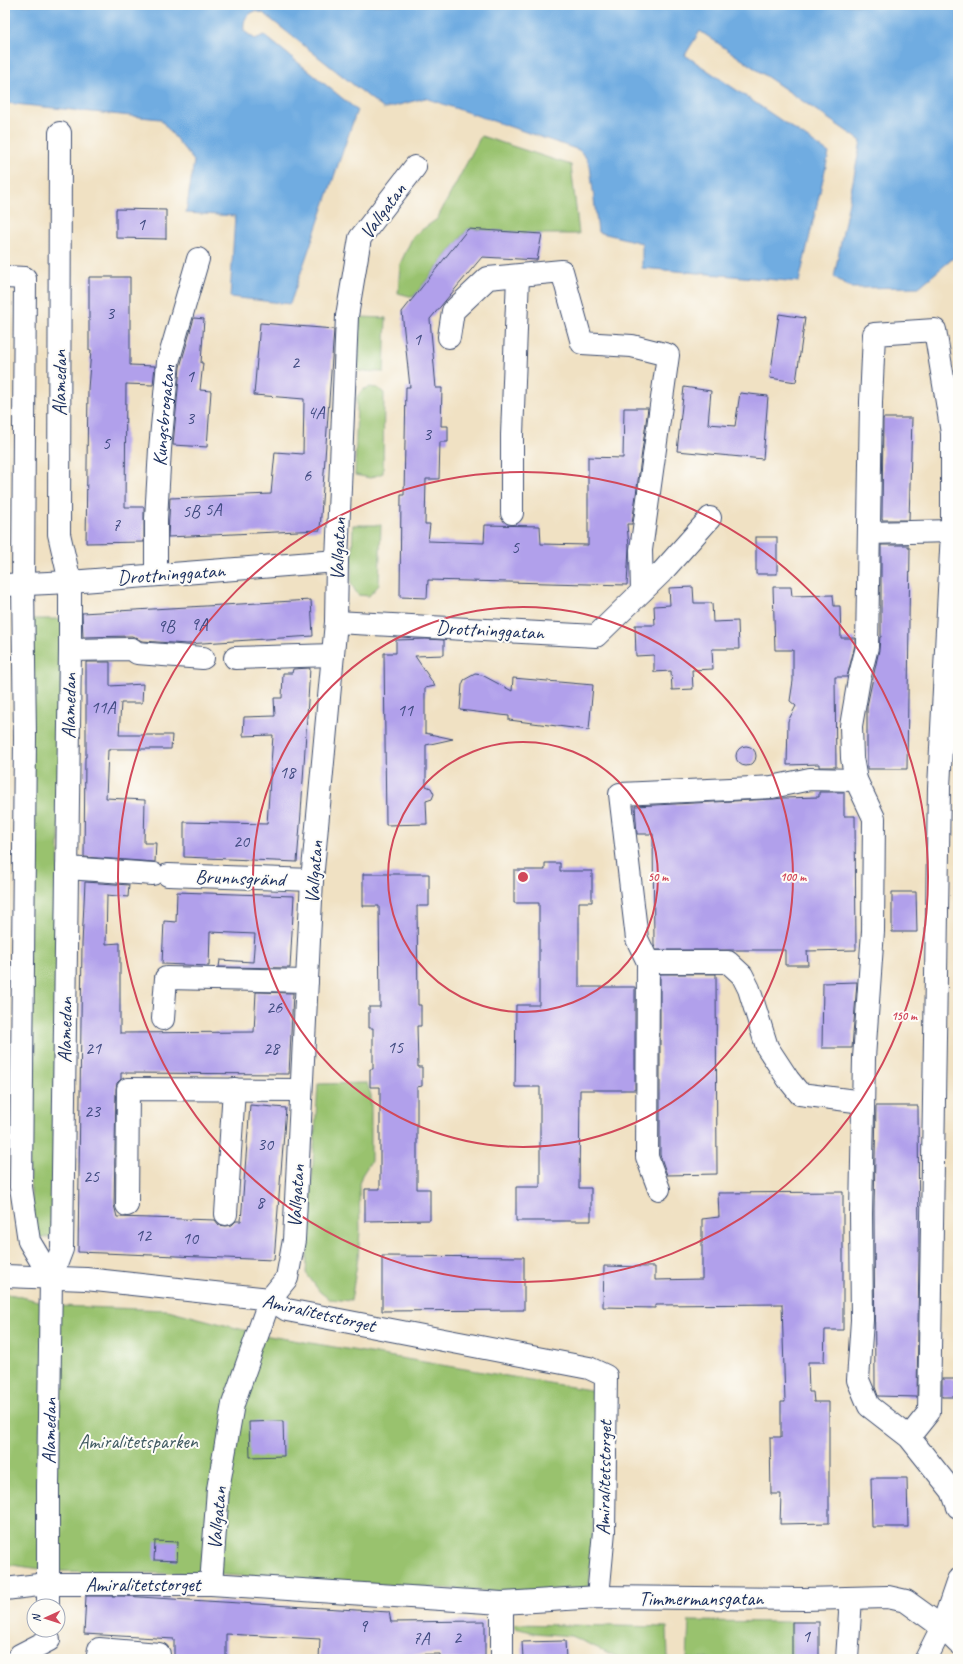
<svg xmlns="http://www.w3.org/2000/svg" width="963" height="1664" viewBox="0 0 963 1664" font-family="Caveat,sans-serif">
  <style>
    .green { fill: #99c26e; stroke: #5a7866 }
    .water { fill: #6face1; stroke: #456ea0 }
    .building { fill: #b1a0eb }
    .lines { fill: none; stroke-linecap: round; stroke-linejoin: round }
    .minor-casing { stroke: #3b4a6d; stroke-width: 24 }
    .minor { stroke: #fff; stroke-width: 22 }
    .ring { fill: none; stroke: #d1495b; stroke-width: 2 }
    .labels { text-anchor: middle; dominant-baseline: central; stroke-width: 4; stroke-linejoin: round; paint-order: stroke }
    .number-label { font-size: 18px; fill: #404b81 }
    .street-label { font-size: 20px; fill: #1b2f5e; stroke: #fdfcf7 }
    .park-label { font-size: 20px; fill: #415b63; stroke: #fdfcf7 }
    .centre { fill: #d1495b; stroke: #fdfcf7; stroke-width: 2 }
    .ring-label { font-size: 12px; text-anchor: middle; font-weight: bold; fill: #d1495b; stroke: #fdfcf7; stroke-width: 4; stroke-linejoin: round; paint-order: stroke }
  </style>
  <rect width="100%" height="100%" fill="#fdfcf7"/>
  <filter id="ink" filterUnits="userSpaceOnUse"><feTurbulence type="fractalNoise" baseFrequency=".025" numOctaves="2"/><feDisplacementMap in="SourceGraphic" scale="8" xChannelSelector="R" yChannelSelector="G"/><feConvolveMatrix kernelMatrix="1 2 1 2 8 2 1 2 1" color-interpolation-filters="sRGB"/></filter>
  <filter id="wash" filterUnits="userSpaceOnUse"><feTurbulence type="fractalNoise" baseFrequency=".012" numOctaves="4" result="noise"/><feDisplacementMap in="SourceGraphic" scale="16" xChannelSelector="R" yChannelSelector="G"/><feGaussianBlur stdDeviation="0.9" result="paint"/><feColorMatrix in="noise" values="0 0 0 0 0 0 0 0 0 0 0 0 0 0 0 0 0 1.4 0 .05"/><feComposite in="paint" operator="in"/></filter>
  <g filter="url(#wash)">
    <rect width="100%" height="100%" fill="#f0e1c3"/>
    <g class="green">
      <polygon points="481,136 571,165 579,234 542,234 468,229 413,297 398,293 400,264 413,236 437,219"/>
      <polygon points="360,317 386,318 384,372 358,371"/>
      <polygon points="370,387 378,388 384,393 383,473 370,478 355,475 357,397 362,390"/>
      <polygon points="353,525 381,525 379,585 369,596 358,595 351,584"/>
      <polygon points="31,619 63,619 52,1237 35,1237 28,1159"/>
      <polygon points="367,1083 371,1095 371,1161 362,1175 359,1184 360,1231 358,1258 351,1301 329,1299 320,1292 306,1273 318,1084"/>
      <polygon points="5,1294 14,1295 58,1306 168,1310 263,1335 602,1392 589,1588 501,1592 225,1575 55,1571 5,1564"/>
      <polygon points="689,1621 792,1622 792,1655 788,1655 788,1659 687,1659"/>
      <polygon points="515,1624 667,1627 668,1659 622,1659 571,1636 535,1633 515,1628"/>
    </g>
    <path class="water" d="M 5,5 L 958,5 L 958,254 L 919,287 L 852,288 L 834,277 L 861,141 L 700,31 L 685,55 L 829,153 L 799,282 L 642,268 L 642,243 L 598,232 L 590,166 L 586,158 L 579,150 L 425,98 L 384,109 L 263,13 L 255,11 C 245,16 243,20 244,31 L 255,39 L 264,35 L 357,110 L 290,304 L 230,297 L 235,216 L 186,213 L 194,161 L 160,119 L 5,103 Z"/>
    <g id="blocks">
      <g class="building">
        <polygon points="116,209 166,210 166,239 116,238"/>
        <polygon points="468,229 542,234 537,260 482,257 430,319 436,388 442,388 441,426 448,426 448,442 440,442 439,479 426,479 425,524 430,524 428,541 484,543 485,525 540,526 541,544 588,545 588,457 623,458 624,408 648,408 632,524 627,524 629,547 627,585 428,580 427,598 400,597 401,495 404,495 406,387 410,387 402,312"/>
        <polygon points="89,277 130,277 130,365 155,366 153,385 126,384 125,507 144,507 144,542 86,543 88,389 91,350 89,350"/>
        <polygon points="779,314 805,318 796,382 770,378"/>
        <polygon points="194,318 204,319 201,363 203,363 200,390 211,391 207,447 173,445 180,367"/>
        <polygon points="260,323 334,329 320,530 168,537 170,498 271,494 275,452 303,454 304,399 254,395"/>
        <polygon points="684,387 711,391 708,424 735,426 740,393 768,396 763,459 677,451"/>
        <polygon points="883,418 912,418 909,520 882,520"/>
        <rect x="756" y="537" width="21" height="37"/>
        <polygon points="881,545 908,545 908,548 910,548 907,769 867,769 867,706 879,650 880,637 881,637"/>
        <polygon points="693,587 694,603 712,603 713,622 738,621 739,649 712,649 713,669 692,670 693,689 672,690 671,671 654,672 654,655 636,656 635,625 655,625 654,606 670,605 669,588"/>
        <polygon points="773,587 791,587 792,596 833,595 834,606 840,606 841,638 855,638 855,645 847,677 835,677 836,767 819,767 819,764 787,765 788,721 796,706 790,701 793,681 793,650 775,650"/>
        <polygon points="311,600 313,636 187,644 142,641 132,636 83,637 82,613"/>
        <polygon points="426,639 444,640 444,655 415,656 435,686 425,688 425,733 453,739 426,745 426,786 431,788 434,794 432,799 426,801 427,824 386,825 384,653 396,653 396,640"/>
        <polygon points="86,662 110,662 110,686 143,684 142,703 121,703 119,735 172,735 171,749 110,749 110,750 108,750 106,798 145,800 144,843 156,843 155,862 84,857 85,757 86,757"/>
        <polygon points="310,668 301,813 297,862 184,857 184,822 267,824 273,735 243,736 244,717 275,716 274,698 282,698 283,673 292,673 293,669"/>
        <polygon points="475,674 482,675 512,691 513,678 593,685 589,730 509,720 509,716 460,710 462,685 464,680"/>
        <circle cx="746" cy="756" r="10"/>
        <polygon points="819,792 844,792 844,816 855,816 856,950 807,951 808,965 785,965 785,950 656,950 654,945 653,834 637,834 635,806 773,799 783,798 819,797"/>
        <polygon points="545,863 560,863 560,871 592,871 592,902 579,902 579,987 635,987 635,1090 580,1090 579,1188 591,1188 591,1221 516,1221 516,1187 540,1187 540,1087 515,1087 516,1005 539,1005 539,903 514,903 514,870 545,870"/>
        <polygon points="363,874 429,874 429,906 417,906 418,1005 421,1005 421,1026 417,1026 418,1067 422,1067 422,1086 417,1087 417,1189 430,1189 430,1220 365,1221 365,1189 380,1189 380,1087 370,1087 370,1069 373,1069 373,1028 369,1028 369,1007 380,1007 379,906 363,906"/>
        <polygon points="85,882 129,885 128,897 107,895 106,944 120,943 120,1033 254,1032 256,992 293,993 289,1074 121,1073 121,1079 117,1083 116,1089 114,1205 117,1217 215,1220 219,1225 226,1226 232,1225 236,1221 241,1221 250,1105 286,1108 274,1260 78,1252 82,944"/>
        <polygon points="177,892 294,896 290,968 219,967 220,960 253,962 255,934 210,932 209,966 162,964 164,921 176,922"/>
        <polygon points="892,892 916,892 917,932 892,932"/>
        <polygon points="660,974 716,974 717,1174 667,1175 660,1155"/>
        <polygon points="857,982 852,1048 822,1048 823,983"/>
        <polygon points="876,1106 918,1106 919,1254 917,1397 878,1396 875,1387 874,1208"/>
        <polygon points="843,1192 843,1330 825,1330 824,1362 808,1362 809,1392 813,1392 814,1402 829,1402 829,1523 780,1524 781,1494 771,1494 770,1437 781,1437 781,1402 785,1402 782,1304 655,1305 655,1308 603,1307 604,1266 655,1267 655,1280 702,1279 702,1219 719,1217 718,1193"/>
        <polygon points="382,1256 524,1257 524,1310 382,1311"/>
        <rect x="942" y="1379" width="16" height="18"/>
        <polygon points="283,1421 284,1456 250,1457 249,1422"/>
        <polygon points="871,1478 907,1478 908,1527 872,1527"/>
        <polygon points="155,1541 178,1542 177,1561 154,1560"/>
        <polygon points="86,1596 123,1596 389,1612 391,1622 485,1621 485,1659 440,1659 440,1654 396,1655 397,1659 319,1659 320,1639 226,1634 226,1659 174,1659 174,1639 84,1634"/>
        <rect x="792" y="1622" width="27" height="37"/>
        <polygon points="565,1641 566,1659 523,1659 522,1642"/>
      </g>
    </g>
  </g>
  <g filter="url(#ink)">
    <use href="#blocks" fill-opacity="0" stroke="#3b4a6d" stroke-width="1"/>
    <g class="lines">
      <defs>
        <g id="minor">
          <polyline points="5,277 25,278 23,584 25,737 21,1187 29,1241 51,1278"/>
          <polyline points="449,337 453,311 488,278 562,271 582,343 632,346 668,355 641,550 642,591"/>
          <polyline points="512,513 512,435 518,276"/>
          <polyline points="869,533 952,531"/>
          <path id="s1" d="M 156,575 L 156,519 L 160,449 L 168,362 L 198,259"/>
          <polyline points="5,585 70,582 337,561"/>
          <polyline points="336,622 596,636 662,572 710,518"/>
          <polyline points="70,650 132,649 137,653 203,658"/>
          <polyline points="235,658 333,655"/>
          <polyline points="67,868 153,874"/>
          <polyline points="168,875 312,880"/>
          <polyline points="648,962 637,939 620,794 772,787 810,779 856,780"/>
          <polyline points="163,1019 166,978 307,981"/>
          <polyline points="659,1189 647,1157 648,962 728,962 742,975 749,989 767,1047 788,1079 800,1094 863,1102"/>
          <polyline points="127,1205 128,1089 301,1090"/>
          <polyline points="226,1214 234,1089"/>
          <polyline points="5,1276 86,1279 270,1299 287,1310 589,1368 606,1376 604,1531 598,1597"/>
          <polyline points="909,1437 929,1412 939,788 952,531 952,433 935,330 874,334 871,402 867,647 859,679 851,726 852,758 856,780 874,818 873,931 864,1058 861,1214 862,1320 858,1380 869,1406 909,1437 952,1491 958,1507"/>
          <polyline points="211,1584 218,1489 233,1404 270,1299 287,1278 294,1240 312,880 336,622 337,561 347,316 360,238 415,167"/>
          <polyline points="5,1589 47,1584 211,1584 502,1603 598,1597 804,1599 888,1597 906,1601 942,1627 958,1643"/>
          <path id="s2" d="M 48,1606 L 48,1486 L 51,1278 L 62,1249 L 70,650 L 70,582 L 59,534 L 60,133"/>
          <polyline points="17,1659 20,1655 49,1640"/>
          <polyline points="97,1659 99,1649 159,1654"/>
          <polyline points="502,1659 502,1603"/>
          <polyline points="847,1659 851,1598"/>
          <polyline points="926,1659 942,1627 958,1580"/>
        </g>
      </defs>
      <use href="#minor" class="minor-casing"/>
      <use href="#minor" class="minor"/>
    </g>
  </g>
  <g class="ring">
    <circle cx="523" cy="877" r="135"/>
    <circle cx="523" cy="877" r="270"/>
    <circle cx="523" cy="877" r="405"/>
  </g>
  <g class="labels">
    <g class="number-label">
      <text x="141" y="224">1</text>
      <text x="110" y="313">3</text>
      <text x="417" y="339">1</text>
      <text x="295" y="362">2</text>
      <text x="190" y="376">1</text>
      <text x="316" y="412">4A</text>
      <text x="190" y="418">3</text>
      <text x="427" y="434">3</text>
      <text x="106" y="443">5</text>
      <text x="307" y="475">6</text>
      <text x="213" y="509">5A</text>
      <text x="191" y="511">5B</text>
      <text x="116" y="525">7</text>
      <text x="515" y="547">5</text>
      <text x="199" y="624">9A</text>
      <text x="166" y="626">9B</text>
      <text x="103" y="707">11A</text>
      <text x="405" y="710">11</text>
      <text x="287" y="772">18</text>
      <text x="241" y="841">20</text>
      <text x="274" y="1007">26</text>
      <text x="395" y="1047">15</text>
      <text x="93" y="1048">21</text>
      <text x="271" y="1048">28</text>
      <text x="92" y="1111">23</text>
      <text x="265" y="1144">30</text>
      <text x="91" y="1176">25</text>
      <text x="260" y="1202">8</text>
      <text x="143" y="1235">12</text>
      <text x="190" y="1238">10</text>
      <text x="363" y="1626">9</text>
      <text x="806" y="1636">1</text>
      <text x="457" y="1637">2</text>
      <text x="421" y="1638">7A</text>
    </g>
    <g class="street-label">
      <text transform="translate(383 211) rotate(-54)">Vallgatan</text>
      <text transform="translate(59 383) rotate(-90)">Alamedan</text>
      <text stroke="none"><textPath href="#s1" startOffset="160">Kungsbrogatan</textPath></text>
      <text transform="translate(338 549) rotate(-88)">Vallgatan</text>
      <text transform="translate(171 574) rotate(-4)">Drottninggatan</text>
      <text transform="translate(490 630) rotate(3)">Drottninggatan</text>
      <text transform="translate(69 706) rotate(-89)">Alamedan</text>
      <text transform="translate(314 872) rotate(-86)">Vallgatan</text>
      <text transform="translate(240 878) rotate(2)">Brunnsgränd</text>
      <text transform="translate(65 1030) rotate(-89)">Alamedan</text>
      <text transform="translate(296 1196) rotate(-87)">Vallgatan</text>
      <text transform="translate(319 1313) rotate(13)">Amiralitetstorget</text>
      <text stroke="none"><textPath href="#s2" startOffset="175">Alamedan</textPath></text>
      <text transform="translate(604 1478) rotate(-89)">Amiralitetstorget</text>
      <text transform="translate(217 1518) rotate(-85)">Vallgatan</text>
      <text x="143" y="1584">Amiralitetstorget</text>
      <text x="701" y="1598">Timmermansgatan</text>
    </g>
    <g class="park-label">
      <text x="138" y="1441">Amiralitetsparken</text>
    </g>
  </g>
  <circle cx="523" cy="877" r="6" class="centre"/>
  <g class="ring-label">
    <text x="658" y="881">50 m</text>
    <text x="793" y="881">100 m</text>
    <text x="904" y="1020">150 m</text>
  </g>
  <rect width="963" height="1664" fill="none" stroke="#fdfcf7" stroke-width="20"/>
  <g transform="translate(46 1618) rotate(267)"><circle r="19" fill="#fdfcf7" stroke="#a3aaba"/>
  <path d="M0-3L7 15L0 10L-7 15Z" fill="#d1495b"/>
  <text y="-6" font-size="11" font-weight="bold" text-anchor="middle" fill="#1b2f5e">N</text>
  </g>
</svg>
